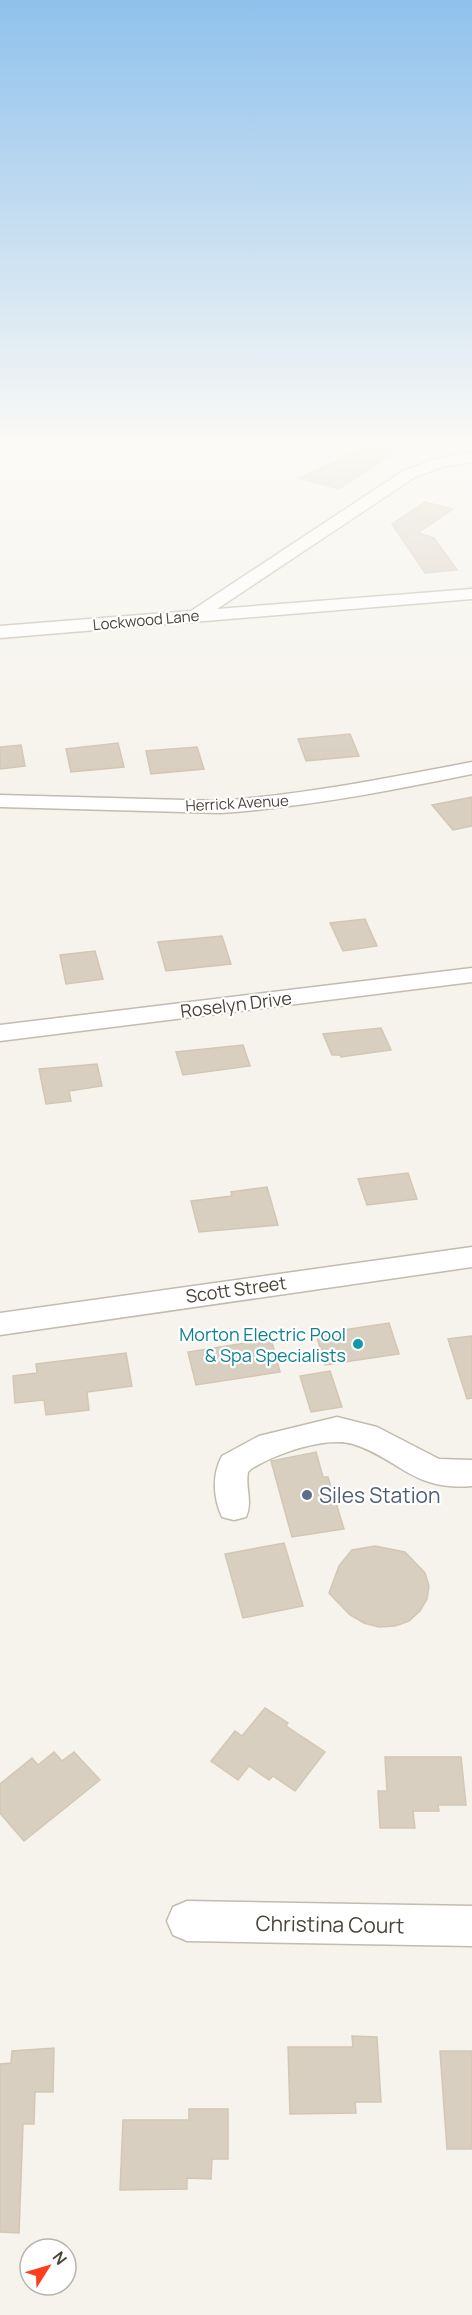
<svg xmlns="http://www.w3.org/2000/svg" width="472" height="2315" viewBox="0 0 472 2315" font-family="Manrope,sans-serif">
  <style>
    .building { fill: #d8cfc1; stroke: #d3c7b4; stroke-width: 1.5 }
    .lines { fill: none; stroke-linecap: round; stroke-linejoin: round }
    .minor-casing { stroke: #c2bbae; stroke-width: 3 }
    .minor { fill: #fff; fill-rule: evenodd }
    .culture-dot { fill: #0f9aa8; stroke: #fff; stroke-width: 2 }
    .service-dot { fill: #5c6f8a; stroke: #fff; stroke-width: 2 }
    .labels { text-anchor: middle; dominant-baseline: central; stroke-width: 4.5; stroke-linejoin: round; paint-order: stroke }
    .far-street-label { font-size: 15px; fill: #4b4439; stroke: #fff }
    .street-label { font-size: 18px; fill: #4b4439; stroke: #fff }
    .culture-label { font-size: 18px; fill: #0d838f; stroke: #fff; text-anchor: end }
    .near-service-label { font-size: 21px; fill: #4e5e75; stroke: #fff; text-anchor: start }
    .near-street-label { font-size: 21px; fill: #4b4439; stroke: #fff }
  </style>
  <rect width="100%" height="100%" fill="#f6f3ec"/>
  <g class="building">
    <polygon points="378,442 411,442 339,489 299,478"/>
    <polygon points="425,502 453,509 418,533 434,538 457,570 425,573 392,524"/>
    <polygon points="350,734 359,756 306,761 298,739"/>
    <polygon points="118,743 124,767 71,772 66,749"/>
    <polygon points="21,745 25,766 0,769 0,747"/>
    <polygon points="197,747 204,769 151,774 146,751"/>
    <polygon points="472,797 472,826 453,830 432,805"/>
    <polygon points="365,919 377,946 343,951 330,923"/>
    <polygon points="222,936 231,964 166,971 158,942"/>
    <polygon points="95,951 103,979 66,984 60,955"/>
    <polygon points="381,1028 391,1050 341,1057 340,1055 332,1055 323,1034"/>
    <polygon points="243,1045 250,1066 183,1075 176,1052"/>
    <polygon points="97,1064 102,1086 69,1091 71,1101 46,1104 39,1069"/>
    <polygon points="408,1173 417,1199 367,1205 358,1179"/>
    <polygon points="267,1187 278,1225 199,1232 191,1201 232,1196 231,1192"/>
    <polygon points="389,1323 399,1354 325,1365 316,1334"/>
    <polygon points="472,1336 472,1398 467,1399 448,1339"/>
    <polygon points="271,1339 280,1372 196,1385 188,1352"/>
    <polygon points="126,1353 132,1386 87,1392 89,1410 46,1415 44,1400 15,1403 13,1376 37,1373 36,1364"/>
    <polygon points="330,1371 342,1407 311,1412 300,1376"/>
    <polygon points="316,1452 323,1477 328,1477 344,1529 292,1537 271,1461"/>
    <polygon points="284,1543 303,1606 243,1618 225,1554"/>
    <polygon points="375,1546 405,1552 425,1573 429,1586 427,1599 420,1611 409,1621 395,1626 379,1627 364,1623 350,1615 329,1593 339,1566 352,1550"/>
    <polygon points="265,1708 288,1723 286,1726 325,1752 295,1791 273,1776 269,1780 249,1766 238,1780 211,1761 235,1731 242,1736"/>
    <polygon points="54,1752 62,1761 74,1752 100,1780 24,1841 0,1813 0,1784 32,1758 38,1765"/>
    <polygon points="385,1757 461,1757 466,1805 438,1805 439,1811 413,1811 415,1828 380,1828 378,1791 387,1791"/>
    <polygon points="352,2036 377,2037 381,2102 355,2102 356,2113 290,2114 288,2047 353,2047"/>
    <polygon points="54,2048 53,2092 35,2092 34,2124 23,2124 19,2233 0,2232 0,2064 11,2063 12,2051"/>
    <polygon points="440,2051 472,2051 472,2149 447,2149"/>
    <polygon points="189,2109 228,2109 228,2159 212,2159 211,2179 187,2178 187,2189 120,2190 123,2120 189,2120"/>
  </g>
  <g class="lines">
    <defs>
      <g id="minor">
        <polygon points="0,442 20,442 17,445 0,448"/>
        <polygon points="472,452 472,462 442,467 415,477 217,609 472,589 472,599 0,638 0,626 191,611 403,471 432,460"/>
        <path d="M 472,762 L 472,774 C 389,791 306,807 221,813 L 0,807 L 0,795 L 221,801 C 306,794 389,778 472,762 Z"/>
        <polygon points="472,968 472,982 0,1041 0,1025"/>
        <polygon points="472,1247 472,1267 0,1335 0,1313"/>
        <path d="M 337,1417 L 377,1427 L 439,1459 L 472,1460 L 472,1486 C 412,1491 400,1459 353,1444 C 325,1436 275,1454 251,1469 L 248,1472 C 245,1488 253,1501 246,1517 L 234,1520 L 222,1517 C 213,1497 212,1475 222,1456 L 259,1436 Z"/>
        <polygon points="187,1901 472,1906 472,1946 187,1941 173,1935 167,1921 173,1907"/>
      </g>
    </defs>
    <use href="#minor" class="minor-casing"/>
    <use href="#minor" class="minor"/>
  </g>
  <linearGradient id="sky" x2="0" y2="1"><stop stop-color="#8fc1ec"/><stop offset="0.58" stop-color="#fbfaf6"/><stop offset="1" stop-color="#fbfaf6" stop-opacity="0"/></linearGradient>
  <rect width="472" height="766" fill="url(#sky)"/>
  <circle class="culture-dot" cx="358" cy="1344" r="6"/>
  <circle class="service-dot" cx="307" cy="1495" r="6"/>
  <g class="labels">
    <g class="far-street-label">
      <text transform="translate(146 620) rotate(-5)">Lockwood Lane</text>
      <text transform="translate(237 803) rotate(-3)">Herrick Avenue</text>
    </g>
    <g class="street-label">
      <text transform="translate(236 1004) rotate(-7)">Roselyn Drive</text>
      <text transform="translate(236 1289) rotate(-8)">Scott Street</text>
    </g>
    <g class="culture-label">
      <text x="346" y="1334">Morton Electric Pool<tspan x="346" dy="21">&amp; Spa Specialists</tspan></text>
    </g>
    <g class="near-service-label">
      <text x="319" y="1495">Siles Station</text>
    </g>
    <g class="near-street-label">
      <text transform="translate(330 1924) rotate(1)">Christina Court</text>
    </g>
  </g>
  <g transform="translate(48 2267) rotate(53)"><circle r="28" fill="#ffffff" stroke="#b7b4b0" stroke-width="1.5"/>
  <path d="M0-4.5L10 22L0 15L-10 22Z" fill="#fc3f1d"/>
  <text y="-9" font-size="16" font-weight="bold" text-anchor="middle" fill="#4b4439">N</text>
  </g>
</svg>
